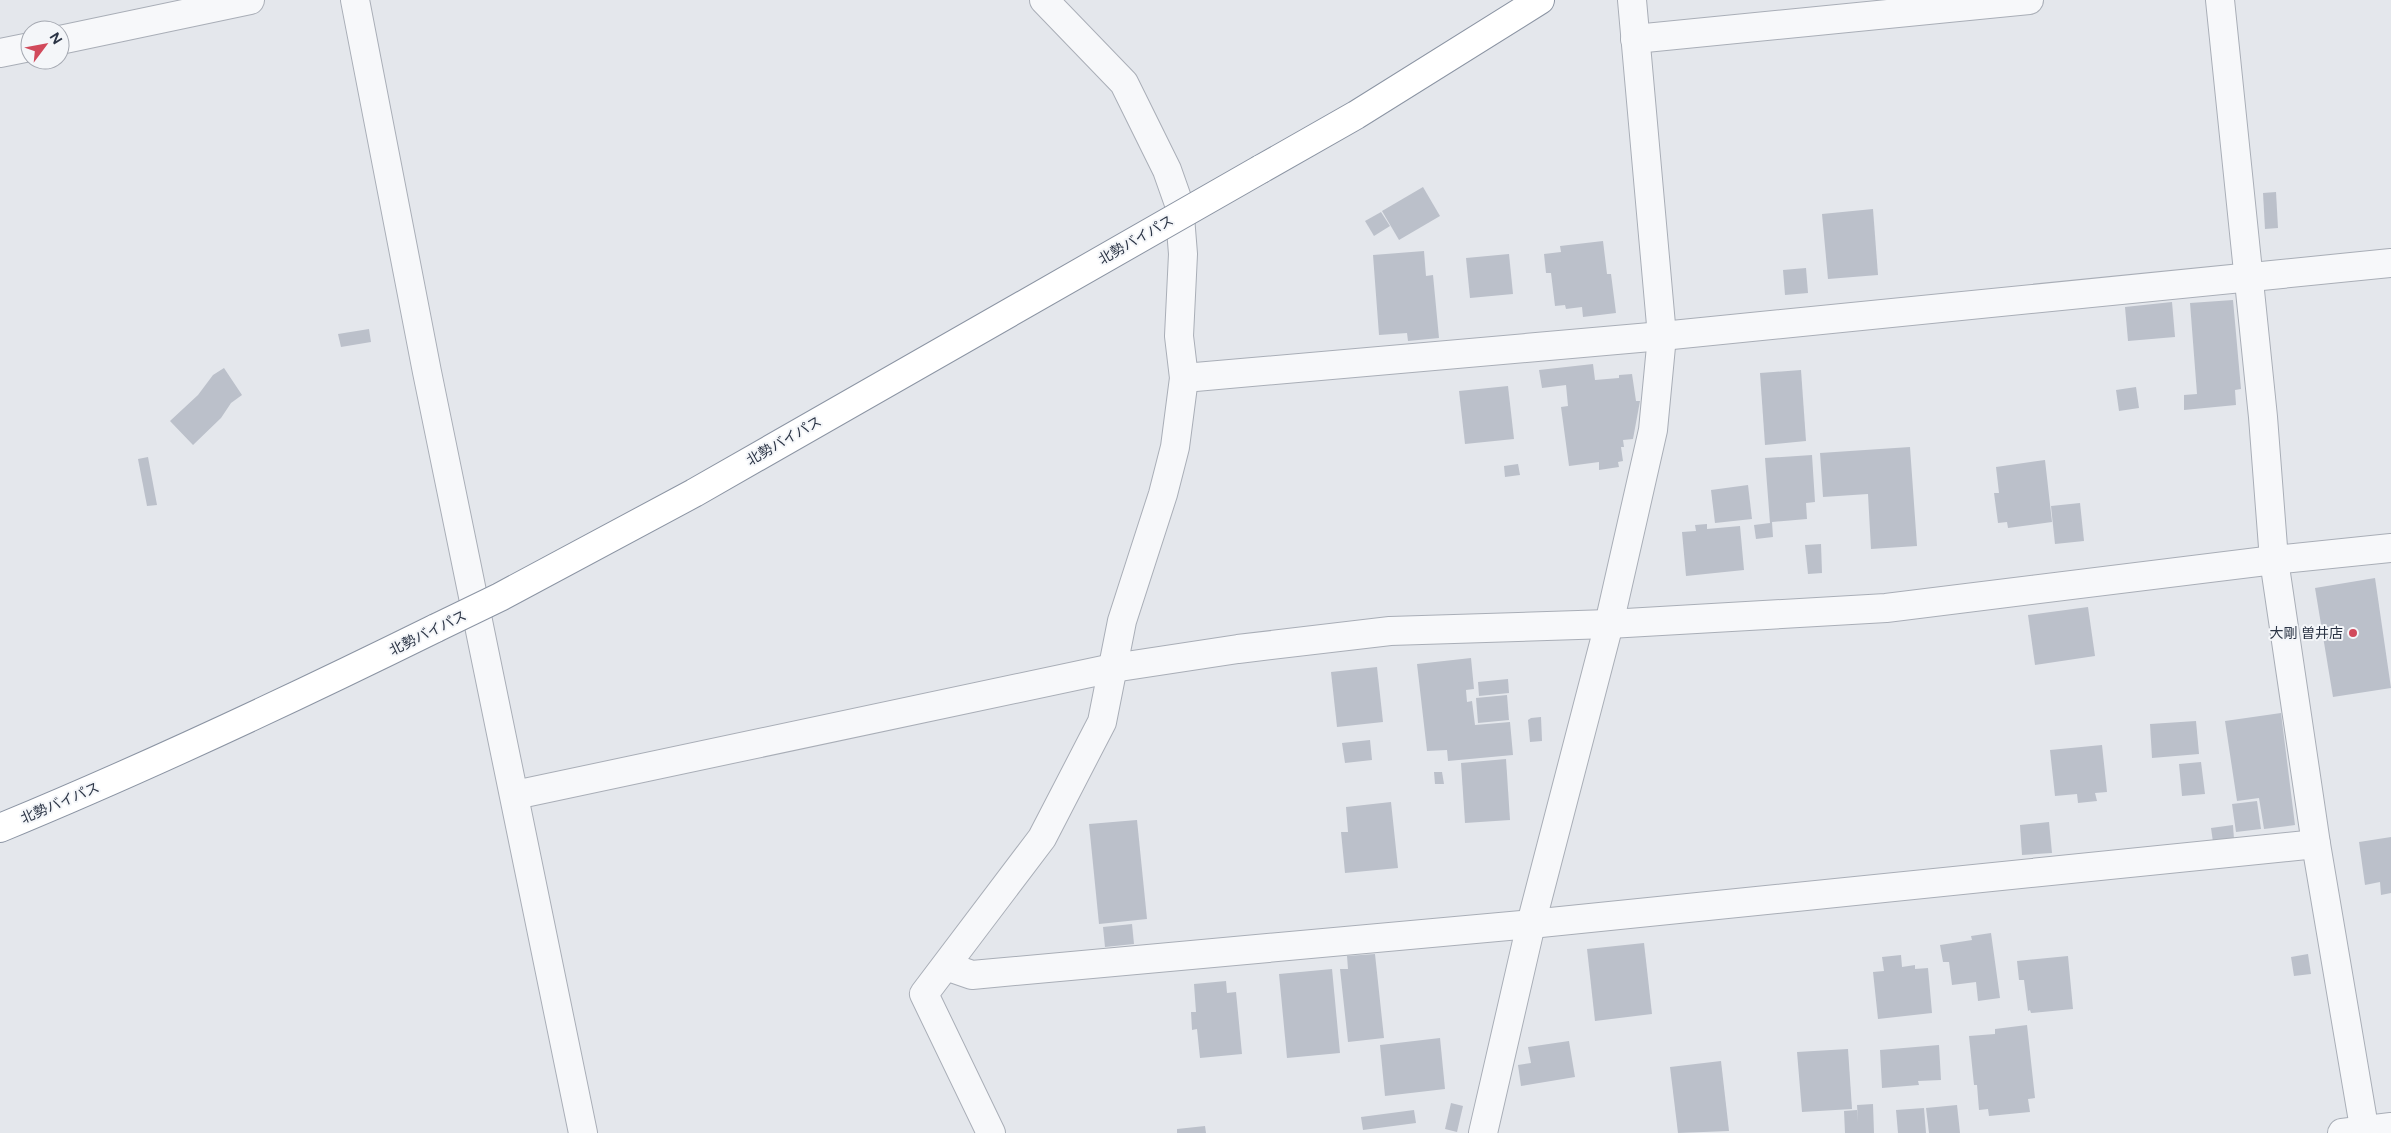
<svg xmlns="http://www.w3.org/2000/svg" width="2391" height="1133" viewBox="0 0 2391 1133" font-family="Figtree,'Noto Sans JP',sans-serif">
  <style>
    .building { fill: #bbc0ca }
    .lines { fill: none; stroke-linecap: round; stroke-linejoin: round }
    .minor-casing { stroke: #a9aeb7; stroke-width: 30 }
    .tertiary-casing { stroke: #a9aeb7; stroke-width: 30 }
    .trunk-casing { stroke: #8b94a3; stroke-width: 30 }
    .minor { stroke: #f7f8fa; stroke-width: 28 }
    .tertiary { stroke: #f7f8fa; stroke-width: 28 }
    .trunk { stroke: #fff; stroke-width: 28 }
    .trunk-bridge-casing { stroke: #8b94a3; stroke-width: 30; stroke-linecap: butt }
    .trunk-bridge { stroke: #fff; stroke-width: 28 }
    .poi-dot { fill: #d1495b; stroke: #f4f6f9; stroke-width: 2 }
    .labels { text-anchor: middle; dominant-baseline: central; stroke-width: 4; stroke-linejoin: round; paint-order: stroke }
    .street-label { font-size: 14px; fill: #2b3445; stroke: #f4f6f9 }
    .poi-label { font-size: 14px; fill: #2b3445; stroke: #f4f6f9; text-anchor: end }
  </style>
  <rect width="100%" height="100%" fill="#e4e7ec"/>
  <g class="building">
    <polygon points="1423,187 1440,216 1399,240 1382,211"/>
    <polygon points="2276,192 2278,228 2265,229 2263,193"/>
    <polygon points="1873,209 1878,275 1828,279 1822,214"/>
    <polygon points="1381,212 1390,226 1374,236 1365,221"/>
    <polygon points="1603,241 1607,274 1611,274 1616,313 1583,317 1582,307 1566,309 1565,305 1555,306 1551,273 1546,273 1544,254 1561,252 1560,246"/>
    <polygon points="1424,251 1426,276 1433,275 1439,338 1408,341 1407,333 1379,335 1373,255"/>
    <polygon points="1509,254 1513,294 1470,298 1466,258"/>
    <polygon points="1806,268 1808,293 1785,295 1783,270"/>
    <polygon points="2233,300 2241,389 2235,390 2236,405 2184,410 2184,395 2197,394 2190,303"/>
    <polygon points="2172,302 2175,337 2128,341 2125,307"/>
    <polygon points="369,329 371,342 341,347 338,334"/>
    <polygon points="1593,364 1595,380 1619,378 1619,375 1632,374 1636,401 1640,401 1633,439 1623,440 1624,447 1621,447 1623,461 1618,462 1619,467 1599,470 1599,462 1569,466 1561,407 1568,406 1566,385 1542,388 1539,370"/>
    <polygon points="224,368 242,395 231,403 221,418 193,445 170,421 198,395 213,375"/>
    <polygon points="1801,370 1806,441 1765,445 1760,373"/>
    <polygon points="1508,386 1514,439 1465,444 1459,391"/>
    <polygon points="2136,387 2139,408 2119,411 2116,390"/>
    <polygon points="1910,447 1917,546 1871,549 1868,494 1823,497 1820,453"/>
    <polygon points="1812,455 1815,502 1806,503 1807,519 1772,522 1773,537 1756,539 1754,525 1770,523 1765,458"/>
    <polygon points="148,457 157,505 147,506 138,459"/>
    <polygon points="2045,460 2052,522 2008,528 2007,522 1998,523 1994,493 1999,493 1996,467"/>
    <polygon points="1518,464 1520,475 1505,477 1504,466"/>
    <polygon points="1748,485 1752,519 1715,523 1711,490"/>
    <polygon points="2080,503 2084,541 2055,544 2051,506"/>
    <polygon points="1707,524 1707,529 1740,526 1744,570 1686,576 1682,532 1696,531 1695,525"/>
    <polygon points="1821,544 1822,573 1808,574 1805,545"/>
    <polygon points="2375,578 2391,688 2333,697 2315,588"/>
    <polygon points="2088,607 2095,656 2035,665 2028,615"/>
    <polygon points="1471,658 1474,689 1466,690 1467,702 1472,701 1475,725 1510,722 1513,755 1448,761 1447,750 1427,751 1417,664"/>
    <polygon points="1377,667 1383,722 1337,727 1331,672"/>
    <polygon points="1508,679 1509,693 1479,696 1478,682"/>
    <polygon points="1507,695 1509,720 1478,723 1476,698"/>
    <polygon points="2281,713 2295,825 2264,829 2259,798 2237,801 2225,721"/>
    <polygon points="1541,717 1542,741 1530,742 1528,720 1531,718"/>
    <polygon points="2196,721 2199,754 2152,758 2150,724"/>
    <polygon points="1370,740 1372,760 1345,763 1342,743"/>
    <polygon points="2102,745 2107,792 2095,793 2097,801 2078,803 2077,794 2055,796 2050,750"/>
    <polygon points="1506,759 1510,820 1465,823 1461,763"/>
    <polygon points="2201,762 2205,794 2182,796 2179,764"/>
    <polygon points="1434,772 1442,772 1444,784 1435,784"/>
    <polygon points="2257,801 2261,829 2236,832 2232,804"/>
    <polygon points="1391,802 1398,868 1345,873 1341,832 1348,832 1346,807"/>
    <polygon points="1137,820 1147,919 1099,924 1089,824"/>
    <polygon points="2049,822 2052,853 2022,855 2020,825"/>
    <polygon points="2233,825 2234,840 2213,842 2211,828"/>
    <polygon points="2391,837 2391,893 2381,895 2380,882 2365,885 2359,842"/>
    <polygon points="1132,924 1134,944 1105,947 1103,927"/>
    <polygon points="1991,933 2000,998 1978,1001 1976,982 1952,985 1949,962 1943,962 1940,945 1972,940 1971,936"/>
    <polygon points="1644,943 1652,1014 1595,1021 1587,949"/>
    <polygon points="1375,954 1384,1038 1348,1042 1340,969 1348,969 1347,956"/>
    <polygon points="2308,954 2311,974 2294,976 2291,957"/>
    <polygon points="1901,955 1902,967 1915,965 1915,969 1928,968 1932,1013 1878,1019 1873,972 1884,971 1882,957"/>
    <polygon points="2068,956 2073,1009 2031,1013 2030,1010 2028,1011 2024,980 2019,980 2017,961"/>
    <polygon points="1332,969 1340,1053 1287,1058 1279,974"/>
    <polygon points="1226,981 1227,993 1236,992 1242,1054 1200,1058 1197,1029 1192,1030 1191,1012 1196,1012 1194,984"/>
    <polygon points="2027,1025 2035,1098 2028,1099 2030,1112 1989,1116 1988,1109 1979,1110 1977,1085 1974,1085 1969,1036 1995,1034 1995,1029"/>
    <polygon points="1440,1038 1445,1089 1385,1096 1380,1045"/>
    <polygon points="1569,1041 1575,1077 1521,1086 1518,1065 1531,1063 1528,1047"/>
    <polygon points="1939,1045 1941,1080 1918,1081 1919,1085 1882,1088 1880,1050"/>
    <polygon points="1848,1049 1852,1109 1802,1112 1797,1052"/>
    <polygon points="1721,1061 1729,1131 1678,1133 1670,1067"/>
    <polygon points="1451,1103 1463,1106 1457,1132 1445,1129"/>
    <polygon points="1873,1104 1874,1133 1845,1133 1844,1111 1857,1110 1858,1122 1857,1105"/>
    <polygon points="1957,1105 1960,1133 1929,1133 1926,1108"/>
    <polygon points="1924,1108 1926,1133 1898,1133 1896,1110"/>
    <polygon points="1414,1110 1416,1123 1363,1130 1361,1117"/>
    <polygon points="1205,1126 1206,1133 1177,1133 1177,1129"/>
  </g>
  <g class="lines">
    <defs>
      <g id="minor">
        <polyline points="2220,0 2263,417 2274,560 2316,844 2365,1133"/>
        <polyline points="1635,39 2029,0"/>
        <polyline points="60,40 250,0"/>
        <polyline points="0,53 30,47"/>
        <polyline points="1184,378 1662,336 2391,263"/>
        <polyline points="946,966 972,975 1531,924 2316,844"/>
        <polyline points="991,1133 924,994 1042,838 1102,722 1122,621 1163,494 1175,447 1184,378 1179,336 1183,254 1179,204 1167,170 1124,83 1044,0"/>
        <polyline points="1483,1133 1531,924 1609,624 1653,430 1662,336 1632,0"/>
        <polyline points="2342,1133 2391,1127"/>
      </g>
      <g id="tertiary">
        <polyline points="355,0 427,372 583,1133"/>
        <polyline points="515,795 1113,668 1238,649 1390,631 1609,624 1886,608 2274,560 2391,548"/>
      </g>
      <g id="trunk">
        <polyline points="1261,169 1356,115 1540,0"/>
        <path d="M 0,828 C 148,767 292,699 436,628"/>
      </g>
    </defs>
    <use href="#minor" class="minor-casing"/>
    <use href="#tertiary" class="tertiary-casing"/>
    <use href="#trunk" class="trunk-casing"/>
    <use href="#minor" class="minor"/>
    <use href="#tertiary" class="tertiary"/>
    <use href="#trunk" class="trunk"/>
    <defs>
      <polyline id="trunk-bridge" points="436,628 500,597 694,493 1261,169"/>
    </defs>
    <use href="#trunk-bridge" class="trunk-bridge-casing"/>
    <use href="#trunk-bridge" class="trunk-bridge"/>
  </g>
  <circle class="poi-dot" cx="2353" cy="633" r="5"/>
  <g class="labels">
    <g class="street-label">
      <text transform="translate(1136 240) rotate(-30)">北勢バイパス</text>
      <text transform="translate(784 441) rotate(-30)">北勢バイパス</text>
      <text transform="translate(428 633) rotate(-26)">北勢バイパス</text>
      <text transform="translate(60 803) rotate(-23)">北勢バイパス</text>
    </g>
    <g class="poi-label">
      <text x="2343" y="633">大剛 曽井店</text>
    </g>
  </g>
  <g transform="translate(45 45) rotate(58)"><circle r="24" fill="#f4f6f9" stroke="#a4a8b1"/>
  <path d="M0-4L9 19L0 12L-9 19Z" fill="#d1495b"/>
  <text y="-8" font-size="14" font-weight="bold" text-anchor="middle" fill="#2b3445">N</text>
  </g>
</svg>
